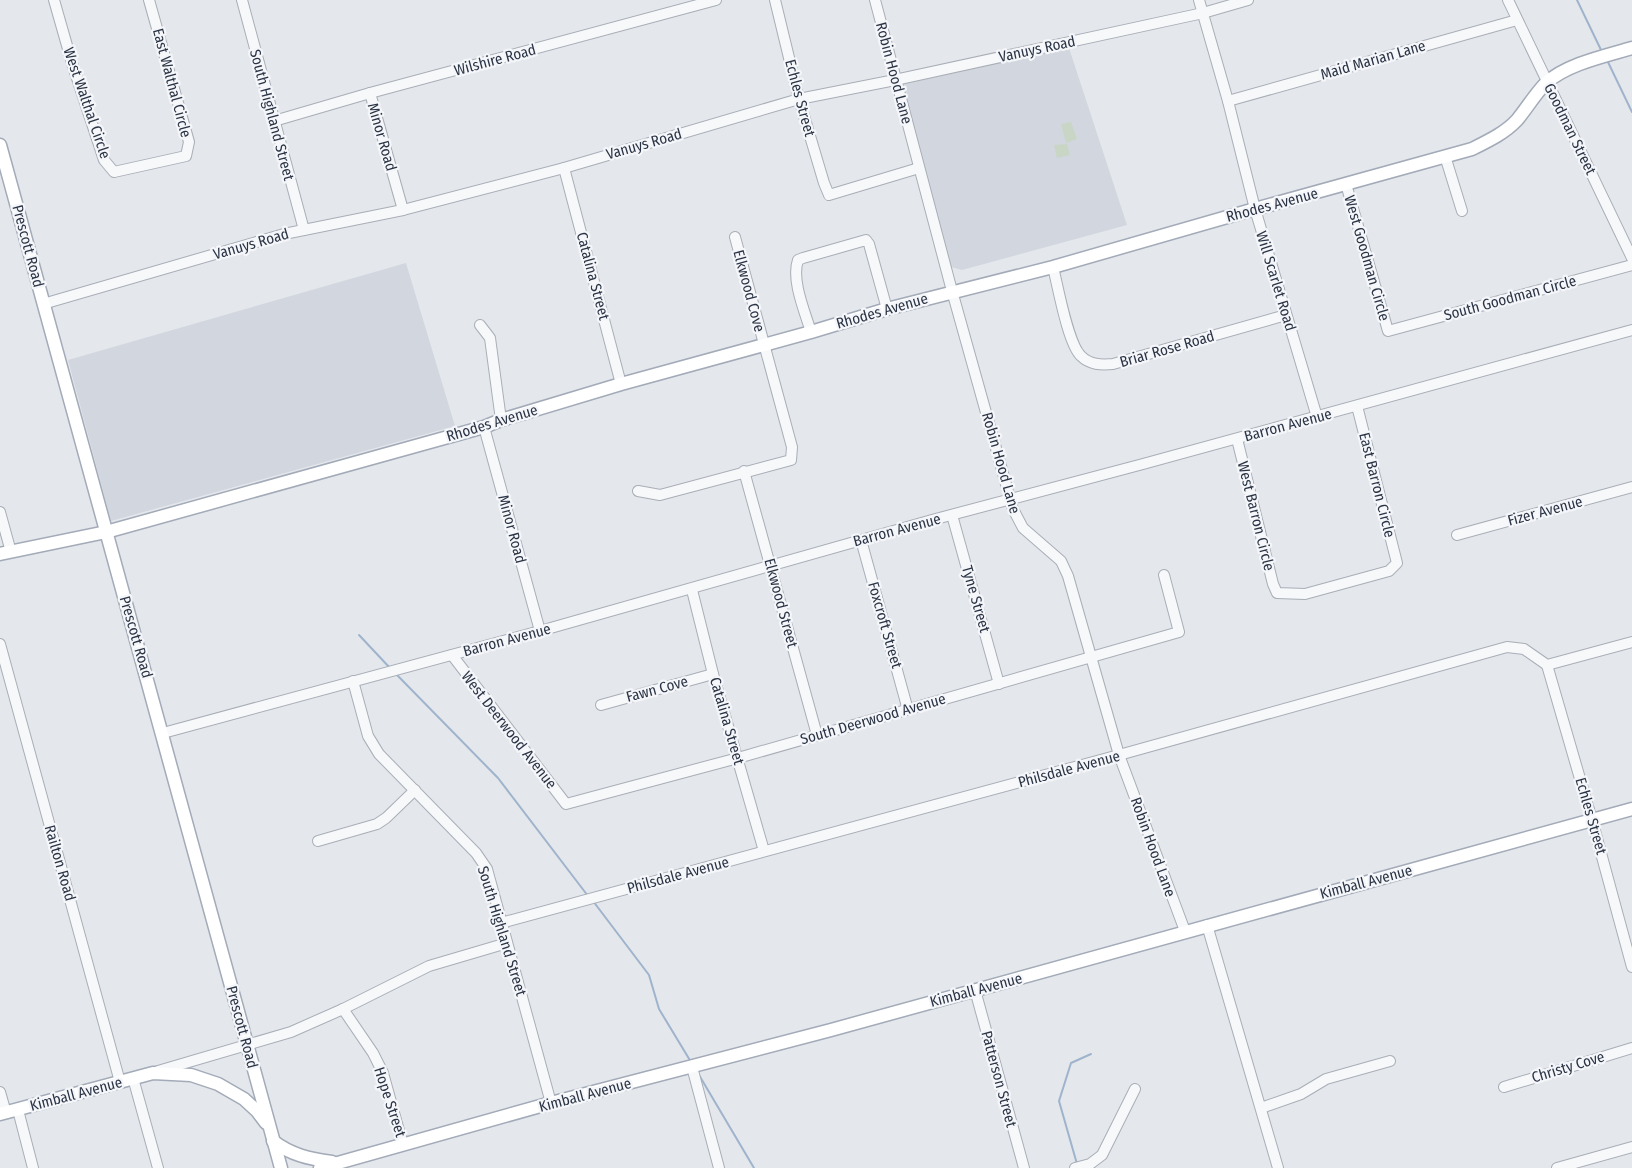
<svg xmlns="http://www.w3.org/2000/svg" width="1632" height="1168" viewBox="0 0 1632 1168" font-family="'Fira Sans Condensed',sans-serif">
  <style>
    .built { fill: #d2d6de }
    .green { fill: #c9d6c5 }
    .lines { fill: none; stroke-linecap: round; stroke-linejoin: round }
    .stream { stroke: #9fb4cc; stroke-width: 2 }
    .minor-casing { stroke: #a9aeb7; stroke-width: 12 }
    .major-casing { stroke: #a3abb8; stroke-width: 15 }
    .minor { stroke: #f7f8fa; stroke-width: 10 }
    .major { stroke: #fff; stroke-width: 12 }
    .labels { text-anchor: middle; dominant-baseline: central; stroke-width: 4.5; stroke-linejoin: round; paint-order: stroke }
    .street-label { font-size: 15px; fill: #2b3445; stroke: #f4f6f9 }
  </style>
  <rect width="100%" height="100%" fill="#e4e7ec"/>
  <g class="built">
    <polygon points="1069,48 1127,225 962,270 951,267 902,89 904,84"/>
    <polygon points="406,263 455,426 111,521 68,360"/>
  </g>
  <g class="green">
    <polygon points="1071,122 1077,139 1066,143 1061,124"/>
    <polygon points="1067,144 1070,155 1057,158 1054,145"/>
  </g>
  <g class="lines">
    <g class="stream">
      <polyline points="1577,0 1602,52"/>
      <polyline points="1607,60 1632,112"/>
      <polyline points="359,635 390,668"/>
      <polyline points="397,675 498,778 588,896"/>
      <polyline points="593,901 649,975 659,1009 691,1062"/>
      <polyline points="699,1075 754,1168"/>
      <polyline points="1077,1164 1059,1101 1071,1063 1091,1054"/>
    </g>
    <defs>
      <g id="minor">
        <polyline points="54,0 72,63 104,160 114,172 186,156 189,142 149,0"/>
        <polyline points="242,0 304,230"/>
        <polyline points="775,0 799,99 824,183 829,195 919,168"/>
        <polyline points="875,0 952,291 1013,509 1023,528 1061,561 1068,576 1119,755 1185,931"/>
        <polyline points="1199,0 1228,101 1255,209 1317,417"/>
        <polyline points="1508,0 1632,258"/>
        <polyline points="370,93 403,210"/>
        <polyline points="1228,101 1517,20"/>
        <polyline points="274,121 370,93 716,0"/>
        <polyline points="1445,156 1462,211"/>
        <polyline points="564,168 621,384"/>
        <polyline points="1346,184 1388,331 1632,265"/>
        <path d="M 1053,267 C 1058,287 1068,344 1081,356 C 1090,365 1101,365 1113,364 L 1286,315"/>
        <polyline points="43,304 284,234 403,210 564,168 799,99 895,80 1203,13 1248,0"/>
        <polyline points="480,325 490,338 501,420"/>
        <path d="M 811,332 C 805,312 791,280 798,260 L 803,258 L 866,240 L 869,244 L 887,309"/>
        <polyline points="484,427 540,631"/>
        <polyline points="1237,439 1273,584 1277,593 1305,594 1389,571 1397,563 1357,406"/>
        <polyline points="744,471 817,735"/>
        <polyline points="638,491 660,495 791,460 792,447 735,237"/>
        <polyline points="0,512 11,552"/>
        <polyline points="952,515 999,684"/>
        <polyline points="1457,535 1632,487"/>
        <polyline points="861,540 908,710"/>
        <polyline points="692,590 713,674 764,851"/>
        <polyline points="0,644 120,1082"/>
        <polyline points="452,655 566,804 738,758 1179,632 1164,575"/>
        <polyline points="1547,665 1592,820 1632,967"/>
        <polyline points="353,681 368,736 379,754 476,853 487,869 551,1103"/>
        <polyline points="601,705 713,674"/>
        <polyline points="163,733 540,631 932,520 1143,464 1632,330"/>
        <polyline points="318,841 377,824 386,818 415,790"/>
        <polyline points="501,923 1119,755 1507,647 1524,649 1547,665 1632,642"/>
        <polyline points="1207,925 1278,1168"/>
        <polyline points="975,990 1024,1168"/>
        <polyline points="343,1009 373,1053 383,1073 403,1145"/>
        <polyline points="692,1067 719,1168"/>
        <polyline points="158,1071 291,1032 343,1009 429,966 507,943"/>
        <polyline points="133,1078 158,1168"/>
        <polyline points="1504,1087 1632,1048"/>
        <polyline points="0,1092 6,1113"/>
        <polyline points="1261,1108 1301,1094 1326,1079 1390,1061"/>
        <polyline points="18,1110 33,1168"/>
        <polyline points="1075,1168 1090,1164 1102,1155 1135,1089"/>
        <polyline points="1557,1168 1632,1147"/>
      </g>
      <g id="major">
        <polyline points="0,145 281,1168"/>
        <path d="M 0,554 L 106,532 L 484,427 L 501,420 L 621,384 L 811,332 L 887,309 L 1053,267 L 1255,209 L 1472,149 C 1488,141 1505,133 1517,120 C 1527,108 1535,94 1546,83 C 1567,64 1605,56 1632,48"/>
        <polyline points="0,1114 153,1073 191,1075 218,1084 244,1099 257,1111 266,1123"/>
        <path d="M 273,1141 C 291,1155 310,1159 332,1162"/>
        <polyline points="320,1168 551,1103 831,1030 1632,809"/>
      </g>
    </defs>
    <use href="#minor" class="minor-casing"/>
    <use href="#major" class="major-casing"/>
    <use href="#minor" class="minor"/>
    <use href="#major" class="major"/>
  </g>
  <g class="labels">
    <g class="street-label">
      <text transform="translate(1037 49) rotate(-12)">Vanuys Road</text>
      <text transform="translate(495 60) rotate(-15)">Wilshire Road</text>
      <text transform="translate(1373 60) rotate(-16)">Maid Marian Lane</text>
      <text transform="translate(894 73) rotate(75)">Robin Hood Lane</text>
      <text transform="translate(172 83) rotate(75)">East Walthal Circle</text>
      <text transform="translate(800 98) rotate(75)">Echles Street</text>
      <text transform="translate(87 103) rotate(71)">West Walthal Circle</text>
      <text transform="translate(272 115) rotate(75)">South Highland Street</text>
      <text transform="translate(1570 129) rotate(64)">Goodman Street</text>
      <text transform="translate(382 137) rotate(74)">Minor Road</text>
      <text transform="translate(644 144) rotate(-16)">Vanuys Road</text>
      <text transform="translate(1272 205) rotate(-15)">Rhodes Avenue</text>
      <text transform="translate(251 244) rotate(-16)">Vanuys Road</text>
      <text transform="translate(28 246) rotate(75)">Prescott Road</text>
      <text transform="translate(1367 258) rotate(74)">West Goodman Circle</text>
      <text transform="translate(593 276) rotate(75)">Catalina Street</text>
      <text transform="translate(1276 281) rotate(73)">Will Scarlet Road</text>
      <text transform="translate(749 291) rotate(75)">Elkwood Cove</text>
      <text transform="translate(1510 298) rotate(-15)">South Goodman Circle</text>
      <text transform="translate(882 311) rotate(-16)">Rhodes Avenue</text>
      <text transform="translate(1167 349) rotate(-16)">Briar Rose Road</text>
      <text transform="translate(492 423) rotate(-17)">Rhodes Avenue</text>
      <text transform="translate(1288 425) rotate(-15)">Barron Avenue</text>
      <text transform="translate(1001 463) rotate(74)">Robin Hood Lane</text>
      <text transform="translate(1377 485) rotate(76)">East Barron Circle</text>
      <text transform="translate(1545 511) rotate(-15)">Fizer Avenue</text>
      <text transform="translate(1256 516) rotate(76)">West Barron Circle</text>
      <text transform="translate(512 529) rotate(75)">Minor Road</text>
      <text transform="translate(897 530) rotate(-15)">Barron Avenue</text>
      <text transform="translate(976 599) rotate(74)">Tyne Street</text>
      <text transform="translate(781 603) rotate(75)">Elkwood Street</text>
      <text transform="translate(885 625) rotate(74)">Foxcroft Street</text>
      <text transform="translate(136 637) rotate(74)">Prescott Road</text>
      <text transform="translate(507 640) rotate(-15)">Barron Avenue</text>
      <text transform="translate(657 689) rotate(-15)">Fawn Cove</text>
      <text transform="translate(873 719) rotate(-16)">South Deerwood Avenue</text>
      <text transform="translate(727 721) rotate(74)">Catalina Street</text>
      <text transform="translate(509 730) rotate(52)">West Deerwood Avenue</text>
      <text transform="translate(1069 769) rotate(-15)">Philsdale Avenue</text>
      <text transform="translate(1591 816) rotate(74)">Echles Street</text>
      <text transform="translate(1153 847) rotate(70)">Robin Hood Lane</text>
      <text transform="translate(60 863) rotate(74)">Railton Road</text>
      <text transform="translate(678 875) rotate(-15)">Philsdale Avenue</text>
      <text transform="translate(1366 882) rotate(-15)">Kimball Avenue</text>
      <text transform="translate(502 931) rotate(73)">South Highland Street</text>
      <text transform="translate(976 990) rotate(-15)">Kimball Avenue</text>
      <text transform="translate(242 1027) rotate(75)">Prescott Road</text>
      <text transform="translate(1568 1067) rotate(-17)">Christy Cove</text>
      <text transform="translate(999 1079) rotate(75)">Patterson Street</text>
      <text transform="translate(76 1094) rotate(-15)">Kimball Avenue</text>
      <text transform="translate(585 1095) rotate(-15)">Kimball Avenue</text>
      <text transform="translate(390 1102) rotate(72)">Hope Street</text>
    </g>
  </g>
</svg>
